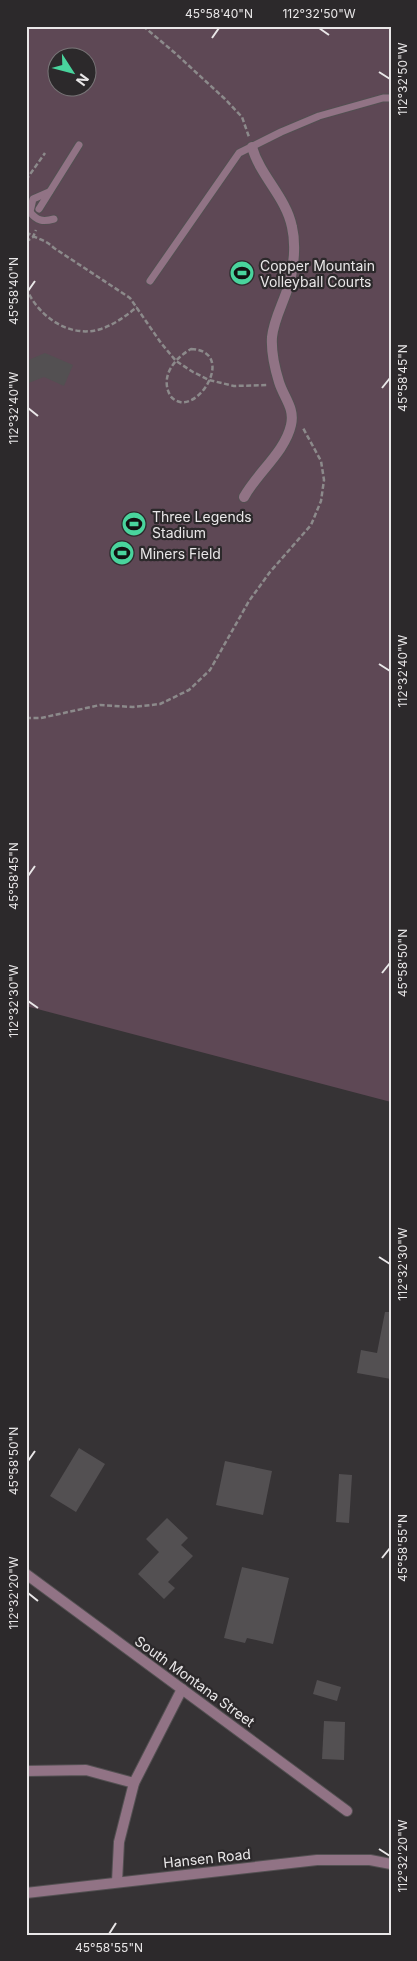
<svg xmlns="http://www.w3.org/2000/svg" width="417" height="1961" viewBox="0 0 417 1961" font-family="Inter,sans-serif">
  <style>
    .green { fill: #5e4855; fill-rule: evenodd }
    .building { fill: #535052 }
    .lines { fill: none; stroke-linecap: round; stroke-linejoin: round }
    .service-casing { stroke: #535052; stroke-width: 9 }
    .pedestrian-casing { stroke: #535052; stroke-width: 12 }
    .minor-casing { stroke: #535052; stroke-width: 12 }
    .tertiary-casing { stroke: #535052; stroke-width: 12 }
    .path { stroke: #8c8a8b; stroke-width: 2.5; stroke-dasharray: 5 2.5; stroke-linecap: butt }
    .service { stroke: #917385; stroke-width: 7 }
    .pedestrian { stroke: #917385; stroke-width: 10 }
    .minor { stroke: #917385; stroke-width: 10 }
    .tertiary { stroke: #917385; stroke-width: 10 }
    .ticks { fill: none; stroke: #e9e7e8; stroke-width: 2 }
    .labels { text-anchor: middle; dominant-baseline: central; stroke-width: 4.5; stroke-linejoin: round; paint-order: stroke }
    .poi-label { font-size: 14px; fill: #e9e7e8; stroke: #2c292b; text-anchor: start }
    .street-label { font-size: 14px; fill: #e9e7e8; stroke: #2c292b }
    .neatline { fill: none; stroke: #e9e7e8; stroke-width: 2 }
    .ticks-label { font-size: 12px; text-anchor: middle; fill: #e9e7e8 }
  </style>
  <rect width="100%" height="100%" fill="#363335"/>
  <path class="green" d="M 26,26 L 391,26 L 391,1102 L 26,1006 ZM 58,58 L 88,58 L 88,88 L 58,88 Z"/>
  <g class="building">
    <polygon points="45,353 73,365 64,386 44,377 26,384 26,361"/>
    <polygon points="385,1312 391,1312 391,1379 357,1373 361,1350 377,1353"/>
    <polygon points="79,1448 105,1464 76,1512 50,1496"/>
    <polygon points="225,1461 272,1471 263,1515 216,1505"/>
    <polygon points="339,1474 352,1475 349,1523 336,1522"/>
    <polygon points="167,1518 188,1538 181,1545 193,1556 168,1582 175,1588 164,1599 138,1574 159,1552 146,1539"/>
    <polygon points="242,1567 289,1578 273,1644 247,1638 245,1643 224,1638"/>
    <polygon points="317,1680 341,1687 337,1701 313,1694"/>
    <polygon points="324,1721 345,1722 344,1760 322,1759"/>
  </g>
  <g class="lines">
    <defs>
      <g id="service">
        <path d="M 49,192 L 33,199 L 30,212 C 37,221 43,222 54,219"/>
        <polyline points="39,209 79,145"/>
        <polyline points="150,281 239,153 281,132 319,116 383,98 391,98"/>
      </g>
      <path id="pedestrian" d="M 244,497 C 257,473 285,452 291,425 C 295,408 284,398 279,382 C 275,369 271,352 272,337 C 274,318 284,302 289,284 C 294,267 296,244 292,227 C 286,197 260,176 252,147"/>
      <g id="minor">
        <polyline points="26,1574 347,1811"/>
        <polyline points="26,1771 86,1770 134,1783"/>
        <polyline points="117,1882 119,1842 134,1783 182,1689"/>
      </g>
      <polyline id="tertiary" points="26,1893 317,1860 370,1860 391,1864"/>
    </defs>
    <use href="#service" class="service-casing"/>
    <use href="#pedestrian" class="pedestrian-casing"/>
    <use href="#minor" class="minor-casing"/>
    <use href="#tertiary" class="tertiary-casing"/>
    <g class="path">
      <polyline points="143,26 175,53 225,99 242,117 249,137"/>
      <polyline points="26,180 45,153"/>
      <path d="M 26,232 C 36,239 45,239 54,248 L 130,298 L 161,343 L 176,361 L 193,372 L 209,380 L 234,386 L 268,385"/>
      <polyline points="26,242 33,237 36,230"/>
      <path d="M 26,288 C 38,316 69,339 101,329 C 115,324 126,316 137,307"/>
      <path d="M 191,349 C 234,351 203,407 180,402 C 175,401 170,397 169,393 C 161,375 175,358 191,349 Z"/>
      <polyline points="26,718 41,718 100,705 133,707 160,704 189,690 210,670 249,601 270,572 311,525 321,501 324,480 321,461 303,428"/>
    </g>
    <use href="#service" class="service"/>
    <use href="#pedestrian" class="pedestrian"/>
    <use href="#minor" class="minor"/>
    <use href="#tertiary" class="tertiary"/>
  </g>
  <path class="ticks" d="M 319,28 L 329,35M 212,38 L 219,28M 379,72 L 390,79M 28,291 L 35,281M 382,388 L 390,378M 28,408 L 38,416M 379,664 L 390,671M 28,876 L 35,866M 382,973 L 390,963M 28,1001 L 38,1008M 379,1257 L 390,1264M 28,1461 L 35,1451M 382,1558 L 390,1548M 28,1593 L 38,1601M 379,1849 L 390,1856M 109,1934 L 116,1923"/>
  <defs>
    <symbol id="stadium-disc" viewBox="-11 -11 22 22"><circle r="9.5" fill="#49d49d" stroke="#2c292b"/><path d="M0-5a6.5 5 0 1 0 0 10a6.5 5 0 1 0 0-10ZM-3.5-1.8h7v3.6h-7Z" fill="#111"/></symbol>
  </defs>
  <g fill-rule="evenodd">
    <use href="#stadium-disc" x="228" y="259" width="28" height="28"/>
    <use href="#stadium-disc" x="120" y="510" width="28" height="28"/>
    <use href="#stadium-disc" x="108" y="539" width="28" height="28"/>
  </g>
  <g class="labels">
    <g class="poi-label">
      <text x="260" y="265">Copper Mountain<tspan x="260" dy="16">Volleyball Courts</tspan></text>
      <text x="152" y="516">Three Legends<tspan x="152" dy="16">Stadium</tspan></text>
      <text x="140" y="553">Miners Field</text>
    </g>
    <g class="street-label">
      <text transform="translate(195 1681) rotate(36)">South Montana Street</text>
      <text transform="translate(207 1858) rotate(-6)">Hansen Road</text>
    </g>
  </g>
  <rect width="417" height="1961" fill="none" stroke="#2c292b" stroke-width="55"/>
  <g transform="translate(72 72) rotate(126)"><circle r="24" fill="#2c292b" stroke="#787577"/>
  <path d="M0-4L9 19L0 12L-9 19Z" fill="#49d49d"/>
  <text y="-8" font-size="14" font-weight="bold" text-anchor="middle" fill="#e9e7e8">N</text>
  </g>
  <rect x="28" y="28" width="362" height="1906" class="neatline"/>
  <g class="ticks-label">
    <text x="219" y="18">45°58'40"N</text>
    <text x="319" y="18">112°32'50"W</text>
    <text transform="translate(403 79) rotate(-90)" y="4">112°32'50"W</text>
    <text transform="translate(14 291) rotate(-90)" y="4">45°58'40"N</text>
    <text transform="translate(403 378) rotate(-90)" y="4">45°58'45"N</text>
    <text transform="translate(14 408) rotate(-90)" y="4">112°32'40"W</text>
    <text transform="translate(403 671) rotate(-90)" y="4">112°32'40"W</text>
    <text transform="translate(14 876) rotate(-90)" y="4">45°58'45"N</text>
    <text transform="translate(403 963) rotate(-90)" y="4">45°58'50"N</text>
    <text transform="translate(14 1001) rotate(-90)" y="4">112°32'30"W</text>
    <text transform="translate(403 1264) rotate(-90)" y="4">112°32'30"W</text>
    <text transform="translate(14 1461) rotate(-90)" y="4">45°58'50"N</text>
    <text transform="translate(403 1548) rotate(-90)" y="4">45°58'55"N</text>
    <text transform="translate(14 1593) rotate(-90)" y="4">112°32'20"W</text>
    <text transform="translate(403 1856) rotate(-90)" y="4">112°32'20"W</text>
    <text x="109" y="1952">45°58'55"N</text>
  </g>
</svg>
